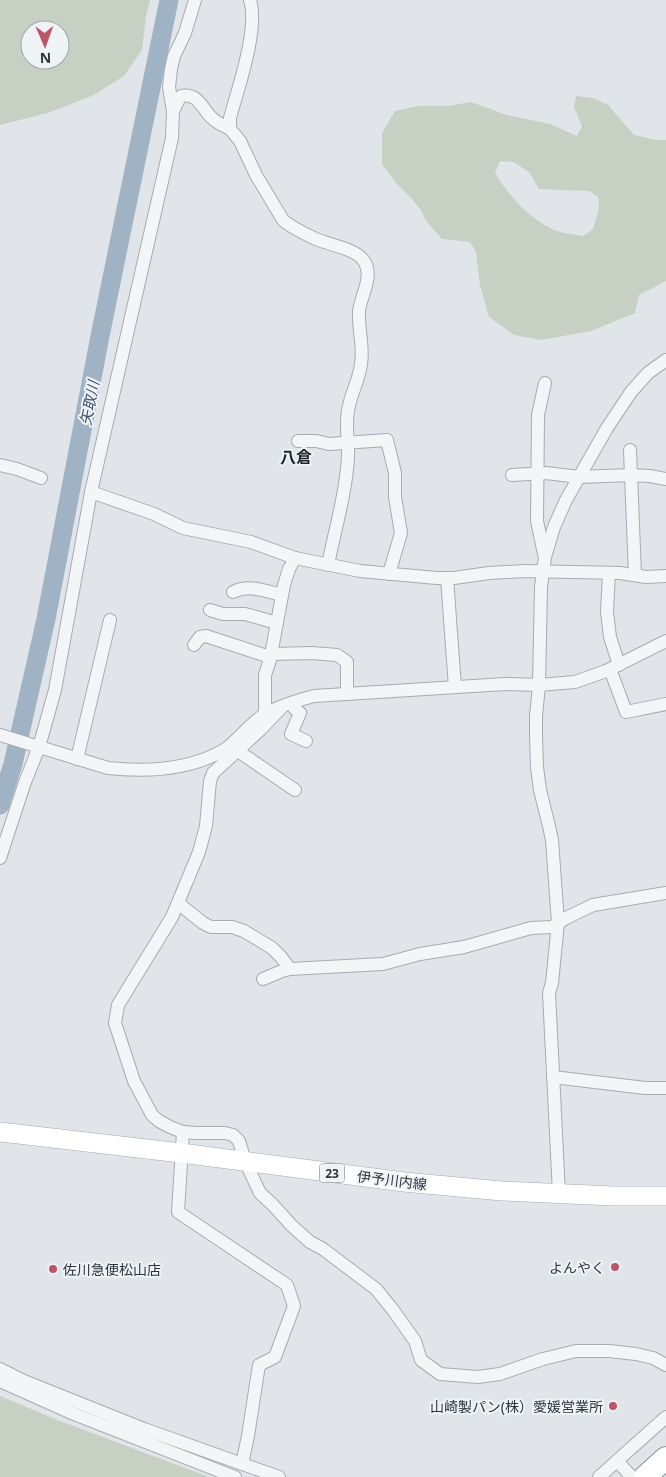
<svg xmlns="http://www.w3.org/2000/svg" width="666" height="1477" viewBox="0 0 666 1477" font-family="'Noto Sans','Noto Sans JP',sans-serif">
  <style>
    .green { fill: #c7d1c3; fill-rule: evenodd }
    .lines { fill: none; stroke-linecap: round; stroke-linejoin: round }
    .river { stroke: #a0b3c4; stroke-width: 19 }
    .street-casing { stroke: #a7abb2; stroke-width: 14 }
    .primary-casing { stroke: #a2a9b2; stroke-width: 20 }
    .highway-casing { stroke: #8a929d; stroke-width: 24 }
    .street { stroke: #f3f5f7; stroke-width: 12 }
    .primary { stroke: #fff; stroke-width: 19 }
    .highway { stroke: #fff; stroke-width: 22 }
    .poi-dot { fill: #bf5469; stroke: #f0f3f6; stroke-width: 2 }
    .labels { text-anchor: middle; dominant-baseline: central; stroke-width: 4; stroke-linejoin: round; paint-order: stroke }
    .shield { fill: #f0f3f6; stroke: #666d75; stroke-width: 1 }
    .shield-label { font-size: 12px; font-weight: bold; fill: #2b333e }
    .street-label { font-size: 14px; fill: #2b333e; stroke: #f0f3f6 }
    .poi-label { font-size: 14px; fill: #2b333e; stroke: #f0f3f6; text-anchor: end }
    .water-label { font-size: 15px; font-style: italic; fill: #3a536d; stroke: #f0f3f6 }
    .quarter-label { font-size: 16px; font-weight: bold; fill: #1d242f; stroke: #f0f3f6 }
  </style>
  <rect width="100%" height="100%" fill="#e1e4e8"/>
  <g class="green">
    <path d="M 0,0 L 150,0 L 146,16 L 142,50 L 124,76 L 94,95 L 51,112 L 0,125 ZM 30,30 L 60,30 L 60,60 L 30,60 Z"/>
    <path d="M 576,96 L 593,98 L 608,105 L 634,135 L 656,140 L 666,140 L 666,281 L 639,295 L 635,313 L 591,331 L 541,340 L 514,335 L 489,317 L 480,285 L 476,252 L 470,242 L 442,239 L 426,221 L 421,210 L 410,197 L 396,183 L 382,164 L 382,133 L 395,111 L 418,106 L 448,106 L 471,102 L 507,115 L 550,124 L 577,136 L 582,126 L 574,107 ZM 500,161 L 514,162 L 530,173 L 539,189 L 589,191 L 598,197 L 599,208 L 593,229 L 583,236 C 573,234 561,233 552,229 C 529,218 508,195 495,173 Z"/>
    <polygon points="0,1396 60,1421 209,1477 0,1477"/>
  </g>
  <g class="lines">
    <polyline class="river" points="0,805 13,764 46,619 100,336 169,0"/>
    <defs>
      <g id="street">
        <path d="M 250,0 C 259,29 238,88 230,118 L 230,129 L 240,141 L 256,175 L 283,220 C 292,228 305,234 316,239 C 329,245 355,248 364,261 C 374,276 361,295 359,311 C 358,329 364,347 361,364 C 359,381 350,395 348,411 C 345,426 349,442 348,457 C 346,493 335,529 328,565"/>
        <path d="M 173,111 L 178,101 L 181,96 C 198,92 202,109 212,118 C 217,123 224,126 230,129"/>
        <polyline points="298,441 316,441 329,444 387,440 395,473 395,497 401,533 389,574"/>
        <polyline points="630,450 635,575"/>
        <polyline points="0,465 17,469 41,478"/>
        <polyline points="512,475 546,473 579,477 631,475 650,476 666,479"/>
        <polyline points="91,492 154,514 183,528 251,542 295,558 360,571 437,578 454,578 489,573 525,571 620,573 646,577 666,576"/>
        <polyline points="544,554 537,521 538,415 545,383"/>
        <polyline points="609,573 607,612 610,637 619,665"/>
        <polyline points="447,578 455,687"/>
        <path d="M 233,592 C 249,584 265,591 282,595"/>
        <polyline points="210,610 223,614 245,614 277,623"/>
        <polyline points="194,645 200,637 206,636 270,657"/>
        <polyline points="271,654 312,653 337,655 347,662 347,694"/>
        <polyline points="610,669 626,712 666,704"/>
        <polyline points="292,703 294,708 300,713 291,734 306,741"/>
        <polyline points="265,714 265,675 270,660 284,585 289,569 295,558"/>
        <path d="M 0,735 L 108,768 C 146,772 190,770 224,750 C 239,740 249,724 264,715 C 278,706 299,700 314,696 L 505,684 L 539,685 L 575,682 L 606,671 L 666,641"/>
        <polyline points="238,751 295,790"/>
        <polyline points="77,759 110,620"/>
        <polyline points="0,858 25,782 39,747 55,690 91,492 172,138 173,111 169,87 171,69 174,56 185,33 195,0"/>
        <polyline points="178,903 203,923 211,927 232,927 244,931 272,948 281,957 290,969 383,964 420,954 464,947 531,928 552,927 566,918 593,905 666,893"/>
        <polyline points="263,979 282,971 290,969"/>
        <polyline points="553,1077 645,1088 666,1088"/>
        <polyline points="183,1132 196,1133 225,1133 233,1135 239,1141 245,1161 260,1193 272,1204 292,1226 310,1242 323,1249 376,1289 393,1310 415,1341 421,1360 440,1374 478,1377 500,1374 543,1359 576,1351 609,1351 636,1354 653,1358 666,1365"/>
        <polyline points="559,1194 549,993 552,983 558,923 552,840 549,826 540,790 537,767 536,735 536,716 539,685 541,587 545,557 554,527 566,500 607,428 631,392 648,373 666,360"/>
        <polyline points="0,1369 24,1381 144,1429 279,1477"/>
        <polyline points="0,1381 74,1414 235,1477"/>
        <polyline points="617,1461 632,1477"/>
        <polyline points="242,1464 248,1436 259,1365 275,1357 294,1306 287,1285 178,1212 183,1132 170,1127 159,1121 152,1115 134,1081 115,1023 118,1005 172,917 199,852 206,826 210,781 213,773 261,729 282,707"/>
        <polyline points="599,1477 666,1417"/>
      </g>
      <polyline id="primary" points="0,1132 181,1153 404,1182 502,1191 613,1196 666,1196"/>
      <polyline id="highway" points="645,1477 666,1458"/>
    </defs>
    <use href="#street" class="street-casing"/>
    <use href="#primary" class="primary-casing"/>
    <use href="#highway" class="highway-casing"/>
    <use href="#street" class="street"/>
    <use href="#primary" class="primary"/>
    <use href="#highway" class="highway"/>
  </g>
  <g class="poi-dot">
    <circle cx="615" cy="1267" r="5"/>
    <circle cx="53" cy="1269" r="5"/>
    <circle cx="613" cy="1406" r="5"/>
  </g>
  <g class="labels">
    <rect class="shield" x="319.5" y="1163.5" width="25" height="19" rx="4"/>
    <g class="shield-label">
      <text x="332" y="1173">23</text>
    </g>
    <g class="street-label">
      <text transform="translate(392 1180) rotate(7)">伊予川内線</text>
    </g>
    <g class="poi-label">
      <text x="605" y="1267">よんやく</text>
      <text x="63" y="1269" text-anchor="start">佐川急便松山店</text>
      <text x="603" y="1406">山崎製パン(株）愛媛営業所</text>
    </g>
    <g class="water-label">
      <text transform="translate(89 403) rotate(-79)">矢取川</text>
    </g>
    <g class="quarter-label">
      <text x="296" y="457">八倉</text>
    </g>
  </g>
  <g transform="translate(45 45) rotate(178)"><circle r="24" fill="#f0f3f6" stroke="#a1a6ac"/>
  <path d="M0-4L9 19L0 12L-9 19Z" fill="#bf5469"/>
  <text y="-8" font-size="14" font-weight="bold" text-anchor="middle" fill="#2b333e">N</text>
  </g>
</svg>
